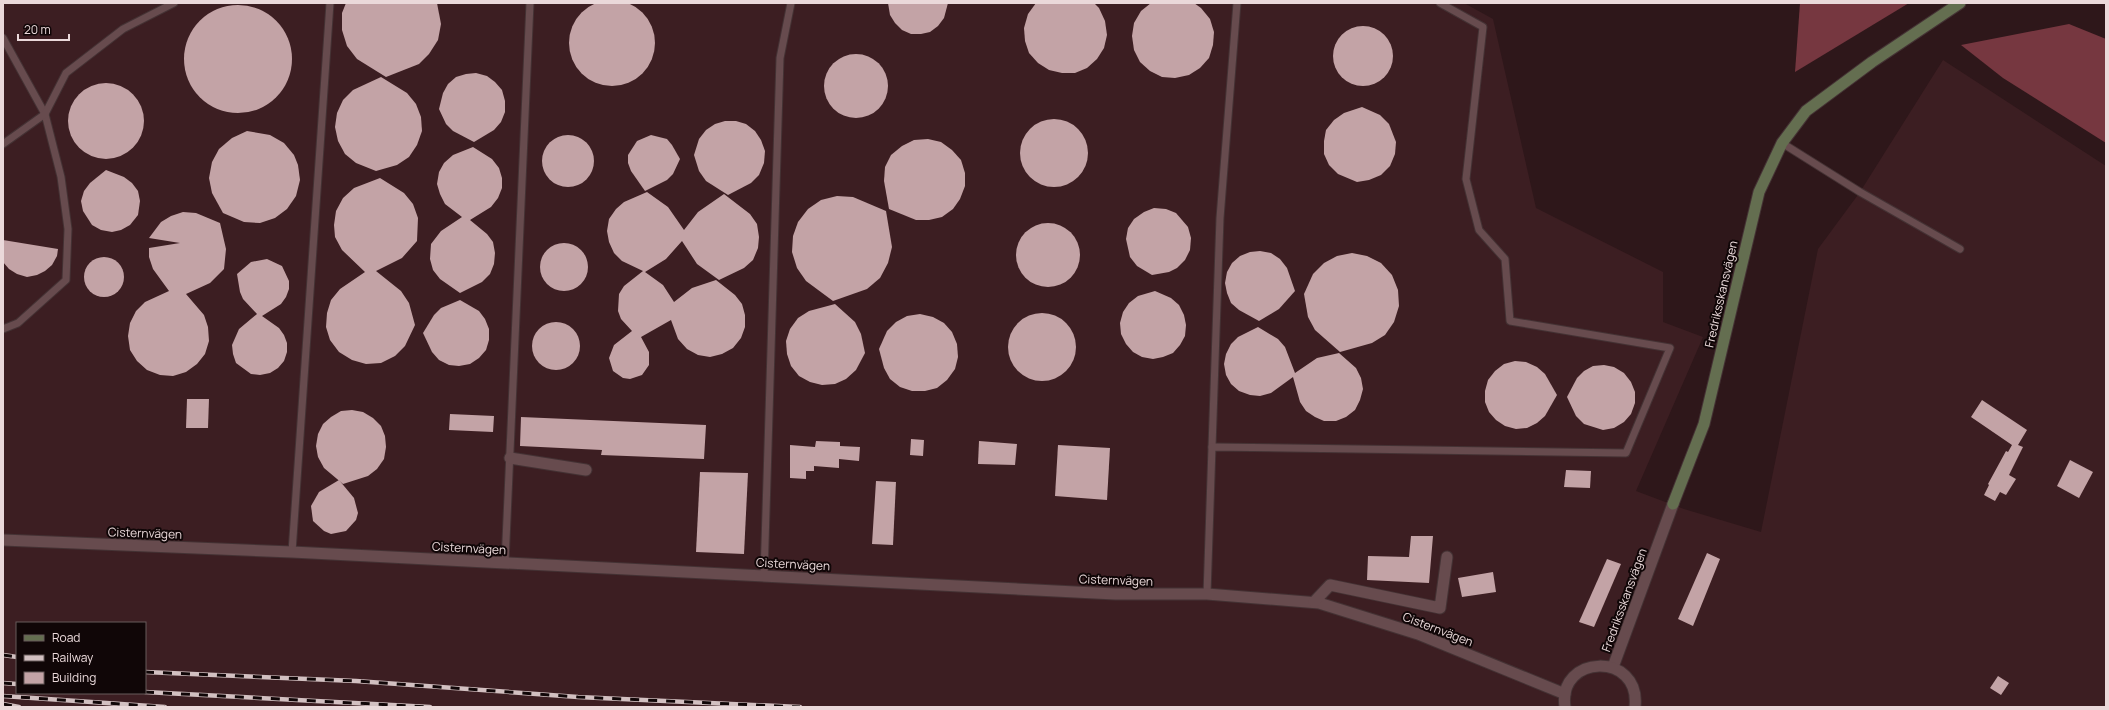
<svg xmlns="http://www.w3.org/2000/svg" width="2109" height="710" viewBox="0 0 2109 710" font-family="Manrope,sans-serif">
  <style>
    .built { fill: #3c1e22; fill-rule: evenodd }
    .forest { fill: #763740 }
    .building { fill: #c3a3a6 }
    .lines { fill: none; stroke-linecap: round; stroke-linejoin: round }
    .service-casing { stroke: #443234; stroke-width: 9 }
    .minor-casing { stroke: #443234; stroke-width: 13 }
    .secondary-casing { stroke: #443234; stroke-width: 13 }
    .service { stroke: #674b4e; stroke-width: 7 }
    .minor { stroke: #674b4e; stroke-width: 11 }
    .secondary { stroke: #646e50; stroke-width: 11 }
    .rail-casing { stroke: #d2c0c1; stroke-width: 4.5 }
    .rail { stroke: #100607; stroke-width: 3; stroke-dasharray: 9; stroke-linecap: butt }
    .labels { text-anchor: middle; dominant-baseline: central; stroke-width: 4; stroke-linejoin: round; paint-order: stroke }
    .street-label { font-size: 12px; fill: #ead9da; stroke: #100607 }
  </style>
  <rect width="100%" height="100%" fill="#2e171a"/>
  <path class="built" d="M 3,3 L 1464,3 L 1493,19 L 1536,208 L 1663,272 L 1663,322 L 1703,337 L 1636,491 L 1684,509 L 1761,532 L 1818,249 L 1860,192 L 1943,60 L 2106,166 L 2106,707 L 3,707 ZM 17,623 L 145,623 L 145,693 L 17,693 Z"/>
  <g class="forest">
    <polygon points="1800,3 1909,3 1795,72"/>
    <polygon points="2069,24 2106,39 2106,143 2003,78 1961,45"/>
  </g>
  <g class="building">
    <circle cx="612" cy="43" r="43"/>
    <polygon points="346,3 437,3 441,24 438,40 429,54 419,64 386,77 357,59 347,46 342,30 342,13"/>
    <polygon points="888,3 948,3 944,18 938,26 930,32 921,34 911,34 902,30 895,23 890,15"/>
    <polygon points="1036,3 1094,3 1099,8 1105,21 1107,35 1104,48 1097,59 1087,68 1075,73 1062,73 1049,70 1038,63 1029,53 1025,41 1024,28 1028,14"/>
    <polygon points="1151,3 1194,3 1201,8 1210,19 1214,32 1213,45 1209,58 1200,68 1189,75 1175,78 1162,77 1150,71 1140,62 1134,50 1132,36 1134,23 1141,11"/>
    <circle cx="238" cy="59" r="54"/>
    <circle cx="1363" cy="56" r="30"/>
    <circle cx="856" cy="86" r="32"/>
    <polygon points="476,73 487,76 495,82 502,90 505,101 505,112 501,122 494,130 474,142 453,131 446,124 439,109 443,93 448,84 456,77 466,74"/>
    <polygon points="381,77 407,93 416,104 421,117 422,131 417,145 409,157 397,165 376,171 356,163 345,154 338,141 335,127 337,113 343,100 353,90"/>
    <circle cx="106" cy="121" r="38"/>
    <polygon points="1362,107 1380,115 1389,124 1396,142 1395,154 1390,166 1381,175 1369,180 1357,182 1338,174 1329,165 1324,154 1324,141 1326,130 1334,120 1344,113"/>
    <circle cx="1054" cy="153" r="34"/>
    <polygon points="725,121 736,121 746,124 755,131 761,140 765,151 764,163 759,175 751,183 728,195 706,181 699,171 694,155 699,139 706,130 715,124"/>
    <polygon points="247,131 270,135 284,143 294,155 298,165 300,180 296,196 287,209 275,218 260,223 244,222 223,213 212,193 209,178 212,162 219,149 232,138"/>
    <circle cx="568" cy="161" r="26"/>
    <polygon points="651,135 667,139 672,145 680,159 673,174 667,180 645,191 631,171 628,163 628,155 637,141"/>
    <polygon points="928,139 941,142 952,150 961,160 965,173 965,186 960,199 953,209 942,217 929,220 916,220 889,209 884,181 885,167 891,155 902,146 914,140"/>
    <polygon points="473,147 492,159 499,168 502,178 502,188 498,198 491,207 470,220 487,234 493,242 495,253 494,264 490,274 482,282 460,293 440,279 433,270 430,259 431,244 441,231 462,217 445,204 440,194 437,184 439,172 444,163 453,155"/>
    <polygon points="106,170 124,177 132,183 138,191 140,201 138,215 130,225 121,230 112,232 101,230 92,225 83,211 81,201 84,191 90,183"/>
    <polygon points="380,178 404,193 413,204 418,218 417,241 402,258 376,271 401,291 409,303 415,325 405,346 395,356 381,363 366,364 352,360 339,352 330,340 326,327 327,313 331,300 340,289 365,272 342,250 335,237 334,225 336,211 343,198 354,188"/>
    <polygon points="647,192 668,207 684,230 698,212 724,194 750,214 757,224 759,237 758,248 753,260 744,268 719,280 697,264 682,241 666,259 645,272 663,285 674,302 692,288 716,280 735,295 742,304 745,315 745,327 741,338 733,348 722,354 710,357 698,355 687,349 678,339 671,320 641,337 649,352 649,365 642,375 630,379 623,378 613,371 609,358 614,345 632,331 621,319 618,311 619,294 624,286 643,271 622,261 614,253 609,242 607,231 609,219 616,209 624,202"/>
    <polygon points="837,196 853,197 886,211 892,247 888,263 880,278 867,289 833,301 806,281 797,268 792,252 793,236 798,222 808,209 821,200"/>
    <polygon points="1154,208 1166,209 1176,213 1188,227 1191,238 1190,250 1185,260 1177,268 1169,272 1152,275 1137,266 1130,257 1126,239 1128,228 1134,219 1144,212"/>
    <polygon points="183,212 196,213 220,223 226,249 224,269 210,283 186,294 204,315 208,327 209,341 205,354 197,364 186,372 173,376 160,375 147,370 137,361 130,350 128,336 130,323 136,311 145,302 169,291 153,269 149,257 149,248 180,243 149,238 161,222 171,216"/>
    <circle cx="1048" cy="255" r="32"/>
    <polygon points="3,240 58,249 57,256 52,265 45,271 37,275 27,277 17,274 9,269 3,262"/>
    <circle cx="564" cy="267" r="24"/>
    <polygon points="1260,251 1271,253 1280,259 1287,268 1295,291 1279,309 1259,321 1239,310 1231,303 1227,293 1225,283 1227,272 1232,263 1240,256 1250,252"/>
    <polygon points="1352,253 1367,256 1381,263 1392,275 1398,290 1399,306 1394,322 1385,335 1372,343 1340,352 1315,330 1308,317 1304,294 1313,274 1324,263 1337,256"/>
    <circle cx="104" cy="277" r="20"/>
    <polygon points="267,259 282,266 289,281 289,289 286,297 281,304 262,316 279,328 284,335 287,343 287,352 284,361 278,368 270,373 260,375 251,374 236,363 233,354 232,345 239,329 257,314 243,299 240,292 237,274 251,262"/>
    <polygon points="1155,291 1171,298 1179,305 1184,315 1186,325 1185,336 1180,345 1173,353 1163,357 1153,359 1142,357 1133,352 1126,344 1121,334 1120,323 1123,312 1129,303 1138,296"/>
    <polygon points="460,300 479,311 485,319 489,329 489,340 486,350 479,358 470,364 459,366 449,365 439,360 432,352 423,333 434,315 441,308"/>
    <polygon points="835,304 855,322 861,334 865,353 856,370 846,379 835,384 822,385 810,382 799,376 791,366 787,354 786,341 790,329 798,318 809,311"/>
    <circle cx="1042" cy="347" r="34"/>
    <polygon points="920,314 933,317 944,323 952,332 957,344 958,357 955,369 947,380 937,388 925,391 912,391 900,387 890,379 884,368 879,349 887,331 896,322 907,316"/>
    <circle cx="556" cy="346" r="24"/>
    <polygon points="1258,327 1278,339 1285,347 1295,373 1317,358 1339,353 1356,368 1361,378 1363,389 1360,400 1355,410 1346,417 1336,421 1324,421 1315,417 1306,411 1300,402 1293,377 1271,393 1260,396 1250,395 1239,391 1231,384 1226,375 1224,364 1226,354 1231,344 1238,337"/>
    <polygon points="1515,361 1526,362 1537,367 1545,374 1557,395 1545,416 1537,423 1527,428 1516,429 1505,426 1496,420 1489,412 1485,402 1485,391 1488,380 1495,371 1504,364"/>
    <polygon points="1604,365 1614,367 1624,373 1631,382 1635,392 1635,403 1631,414 1624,422 1614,428 1603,430 1584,424 1576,416 1567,397 1577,378 1584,371 1593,366"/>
    <polygon points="187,399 209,399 208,428 186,428"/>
    <polygon points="1982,400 2027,430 2018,445 2023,447 2009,475 2016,479 2006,495 2000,492 1995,501 1984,495 1989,485 1988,484 2006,451 2008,452 2012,445 1971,417"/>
    <polygon points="352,410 363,412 373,418 381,426 385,436 386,447 384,459 377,469 368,476 343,484 324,468 318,457 316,446 318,434 323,424 331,417 341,411"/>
    <polygon points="450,414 494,416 493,432 449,430"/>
    <polygon points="521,417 706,425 704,459 601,455 602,450 520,446"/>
    <polygon points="911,439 924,440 923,456 910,455"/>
    <polygon points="816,441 840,442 840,446 860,447 859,461 839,459 839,468 814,466 814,471 806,471 806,479 790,478 790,445 815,447"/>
    <polygon points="979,441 1017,444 1015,465 978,464"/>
    <polygon points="1058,445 1110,448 1107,500 1055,496"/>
    <polygon points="2070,460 2093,472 2079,498 2057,486"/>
    <polygon points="1566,470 1591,471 1590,488 1564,487"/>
    <polygon points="700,472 748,473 744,554 696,552"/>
    <polygon points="339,480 354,498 358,513 356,520 346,531 331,534 324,531 313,521 311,506 319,492"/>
    <polygon points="876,481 896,482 893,545 872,544"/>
    <polygon points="1411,536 1433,536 1429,583 1367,580 1368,556 1409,557"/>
    <polygon points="1707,553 1720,559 1693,626 1678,619"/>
    <polygon points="1607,559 1621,564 1594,627 1579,622"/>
    <polygon points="1493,572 1496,592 1462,597 1458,578"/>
    <polygon points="1998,676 2009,683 2001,695 1990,688"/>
  </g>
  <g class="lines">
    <defs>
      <g id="service">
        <polyline points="3,38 45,114 61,177 68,229 66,280 18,323 3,329"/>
        <polyline points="1782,143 1860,192 1960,249"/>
        <polyline points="3,144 45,114 66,73 123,29 174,3"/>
        <polyline points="1212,447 1220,218 1237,3"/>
        <polyline points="292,552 330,3"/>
        <polyline points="505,563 530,3"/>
        <polyline points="764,576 780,58 791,3"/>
        <polyline points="1207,594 1212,447 1626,453 1670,348 1510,321 1505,259 1479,230 1466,179 1483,27 1440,3"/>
      </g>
      <g id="minor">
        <polyline points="510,458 586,470"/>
        <polyline points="3,540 292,552 1115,594 1207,594 1319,603 1418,634 1565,694"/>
        <polyline points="1314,602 1330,585 1440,608 1447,557"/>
        <polyline points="1613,667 1673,504"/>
        <path d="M 1565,707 C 1557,654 1641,651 1635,707"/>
      </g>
      <polyline id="secondary" points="1673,504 1704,424 1759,192 1782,143 1806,111 1872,62 1960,3"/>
    </defs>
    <use href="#service" class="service-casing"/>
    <use href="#minor" class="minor-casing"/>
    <use href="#secondary" class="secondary-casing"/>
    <use href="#service" class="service"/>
    <use href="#minor" class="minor"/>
    <use href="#secondary" class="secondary"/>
    <defs>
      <g id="rail">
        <polyline points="3,655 17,657"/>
        <polyline points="145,672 356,681 578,697 800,707"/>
        <polyline points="3,683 17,684"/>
        <polyline points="145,692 430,707"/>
        <polyline points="3,696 165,707"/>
        <polyline points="3,704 19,707"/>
      </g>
    </defs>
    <use href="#rail" class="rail-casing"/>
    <use href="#rail" class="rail"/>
  </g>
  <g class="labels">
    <g class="street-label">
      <text transform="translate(1721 294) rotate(-77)">Fredriksskansvägen</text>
      <text transform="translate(145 533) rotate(2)">Cisternvägen</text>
      <text transform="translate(469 548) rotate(3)">Cisternvägen</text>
      <text transform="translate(793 564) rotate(3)">Cisternvägen</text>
      <text transform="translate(1116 580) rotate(2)">Cisternvägen</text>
      <text transform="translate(1624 600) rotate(-70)">Fredriksskansvägen</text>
      <text transform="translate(1438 629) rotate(21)">Cisternvägen</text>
    </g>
  </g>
  <rect width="2109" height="710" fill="none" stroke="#ead9da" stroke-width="8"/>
  <rect x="16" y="622" width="130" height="72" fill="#100607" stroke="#675a5b"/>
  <rect x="24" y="635" width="20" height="6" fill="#646e50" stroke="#675a5b"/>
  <text x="52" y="642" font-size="12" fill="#ead9da">Road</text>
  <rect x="24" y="655" width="20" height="6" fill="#d2c0c1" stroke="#675a5b"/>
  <text x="52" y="662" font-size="12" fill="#ead9da">Railway</text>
  <rect x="24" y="672" width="20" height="12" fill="#c3a3a6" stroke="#675a5b"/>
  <text x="52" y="682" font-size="12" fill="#ead9da">Building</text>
  <path d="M18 34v6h51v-6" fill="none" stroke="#ead9da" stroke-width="2"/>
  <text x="24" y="34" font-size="12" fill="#ead9da" stroke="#100607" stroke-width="3" paint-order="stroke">20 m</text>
</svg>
